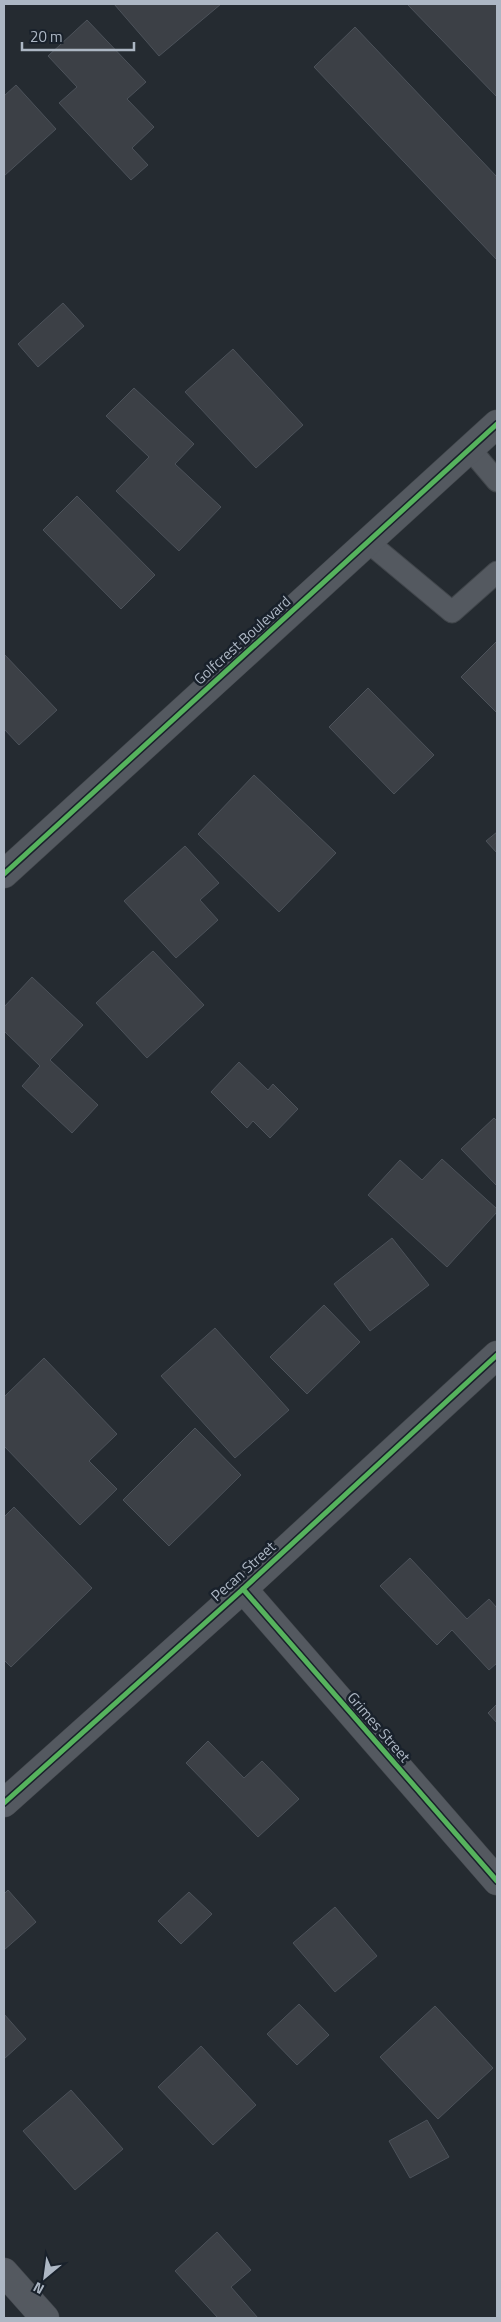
<svg xmlns="http://www.w3.org/2000/svg" width="501" height="2322" viewBox="0 0 501 2322" font-family="'Titillium Web',sans-serif">
  <style>
    .building { fill: #3c4046; stroke: #4c525a }
    .lines { fill: none; stroke-linecap: round; stroke-linejoin: round }
    .lane-casing { stroke: #41464b; stroke-width: 23 }
    .street-casing { stroke: #41464b; stroke-width: 29 }
    .lane { stroke: #545960; stroke-width: 21 }
    .street { stroke: #545960; stroke-width: 28 }
    .cycleway-casing { stroke: #19212b; stroke-width: 8 }
    .cycleway { stroke: #56b35d; stroke-width: 5 }
    .labels { text-anchor: middle; dominant-baseline: central; stroke-width: 5; stroke-linejoin: round; paint-order: stroke }
    .street-label { font-size: 15px; fill: #adb7c4; stroke: #19212b }
  </style>
  <rect width="100%" height="100%" fill="#252b31"/>
  <g class="building">
    <polygon points="114,4 221,4 159,56"/>
    <polygon points="407,4 497,4 497,97"/>
    <polygon points="87,20 146,82 127,99 154,127 132,148 148,165 131,180 59,103 77,87 48,56"/>
    <polygon points="355,27 497,177 497,260 314,67"/>
    <polygon points="16,85 56,129 4,176 4,96"/>
    <polygon points="63,303 84,326 38,367 18,344"/>
    <polygon points="233,349 303,425 256,468 185,392"/>
    <polygon points="134,388 194,444 175,464 221,507 179,551 116,491 149,457 106,416"/>
    <polygon points="77,496 155,575 121,609 43,530"/>
    <polygon points="497,641 497,713 461,677"/>
    <polygon points="4,654 57,710 19,745 4,729"/>
    <polygon points="368,688 434,755 394,794 329,727"/>
    <polygon points="254,775 336,853 279,912 198,834"/>
    <polygon points="497,832 497,853 486,841"/>
    <polygon points="185,846 219,883 200,900 218,920 176,958 124,901"/>
    <polygon points="153,951 204,1005 147,1058 96,1003"/>
    <polygon points="32,977 83,1025 50,1060 98,1105 72,1133 22,1086 40,1066 4,1031 4,1007"/>
    <polygon points="239,1062 268,1090 273,1084 298,1109 270,1138 253,1121 247,1128 211,1092"/>
    <polygon points="494,1118 497,1121 497,1186 461,1149"/>
    <polygon points="442,1159 497,1209 497,1212 447,1267 368,1195 400,1160 422,1180"/>
    <polygon points="392,1238 429,1285 370,1331 334,1284"/>
    <polygon points="324,1305 360,1342 307,1394 270,1357"/>
    <polygon points="215,1328 289,1410 235,1458 161,1376"/>
    <polygon points="44,1358 117,1434 89,1461 117,1489 80,1525 4,1446 4,1397"/>
    <polygon points="195,1428 241,1475 169,1546 123,1500"/>
    <polygon points="14,1507 92,1588 11,1667 4,1660 4,1517"/>
    <polygon points="410,1558 467,1619 489,1599 497,1608 497,1663 489,1670 452,1630 437,1645 380,1586"/>
    <polygon points="497,1704 497,1723 488,1713"/>
    <polygon points="208,1741 244,1778 262,1761 299,1799 258,1837 186,1763"/>
    <polygon points="8,1890 36,1922 4,1950 4,1894"/>
    <polygon points="189,1892 212,1914 181,1944 158,1921"/>
    <polygon points="335,1907 377,1956 335,1992 293,1943"/>
    <polygon points="299,2004 329,2035 297,2065 267,2034"/>
    <polygon points="435,2006 493,2068 438,2119 380,2057"/>
    <polygon points="4,2014 26,2039 4,2059"/>
    <polygon points="201,2046 256,2105 213,2145 158,2087"/>
    <polygon points="71,2090 123,2149 75,2190 23,2131"/>
    <polygon points="427,2120 449,2157 410,2178 389,2141"/>
    <polygon points="217,2232 251,2270 231,2287 258,2318 218,2318 175,2271"/>
  </g>
  <g class="lines">
    <defs>
      <g id="lane">
        <polyline points="470,449 497,481"/>
        <polyline points="368,542 452,612 497,572"/>
      </g>
      <g id="street">
        <polyline points="4,874 497,424"/>
        <polyline points="243,1589 497,1881"/>
        <polyline points="4,1803 243,1589 497,1355"/>
        <polyline points="4,2272 45,2318"/>
      </g>
    </defs>
    <use href="#lane" class="lane-casing"/>
    <use href="#street" class="street-casing"/>
    <use href="#lane" class="lane"/>
    <use href="#street" class="street"/>
    <defs>
      <g id="cycleway">
        <polyline points="4,874 497,424"/>
        <polyline points="243,1589 497,1881"/>
        <polyline points="4,1803 243,1589 497,1355"/>
      </g>
    </defs>
    <use href="#cycleway" class="cycleway-casing"/>
    <use href="#cycleway" class="cycleway"/>
  </g>
  <g class="labels">
    <g class="street-label">
      <text transform="translate(242 640) rotate(-42)">Golfcrest Boulevard</text>
      <text transform="translate(243 1571) rotate(-42)">Pecan Street</text>
      <text transform="translate(379 1727) rotate(49)">Grimes Street</text>
    </g>
  </g>
  <rect width="501" height="2322" fill="none" stroke="#adb7c4" stroke-width="10"/>
  <g transform="translate(45 2277) rotate(209)" stroke="#19212b" stroke-width="4" paint-order="stroke">
  <path d="M0-4L9 19L0 12L-9 19Z" fill="#adb7c4"/>
  <text y="-8" font-size="14" font-weight="bold" text-anchor="middle" fill="#adb7c4">N</text>
  </g>
  <path d="M22 42v8h112v-8" fill="none" stroke="#adb7c4" stroke-width="2.5"/>
  <text x="30" y="42" font-size="15" fill="#adb7c4" stroke="#19212b" stroke-width="4" paint-order="stroke">20 m</text>
</svg>
